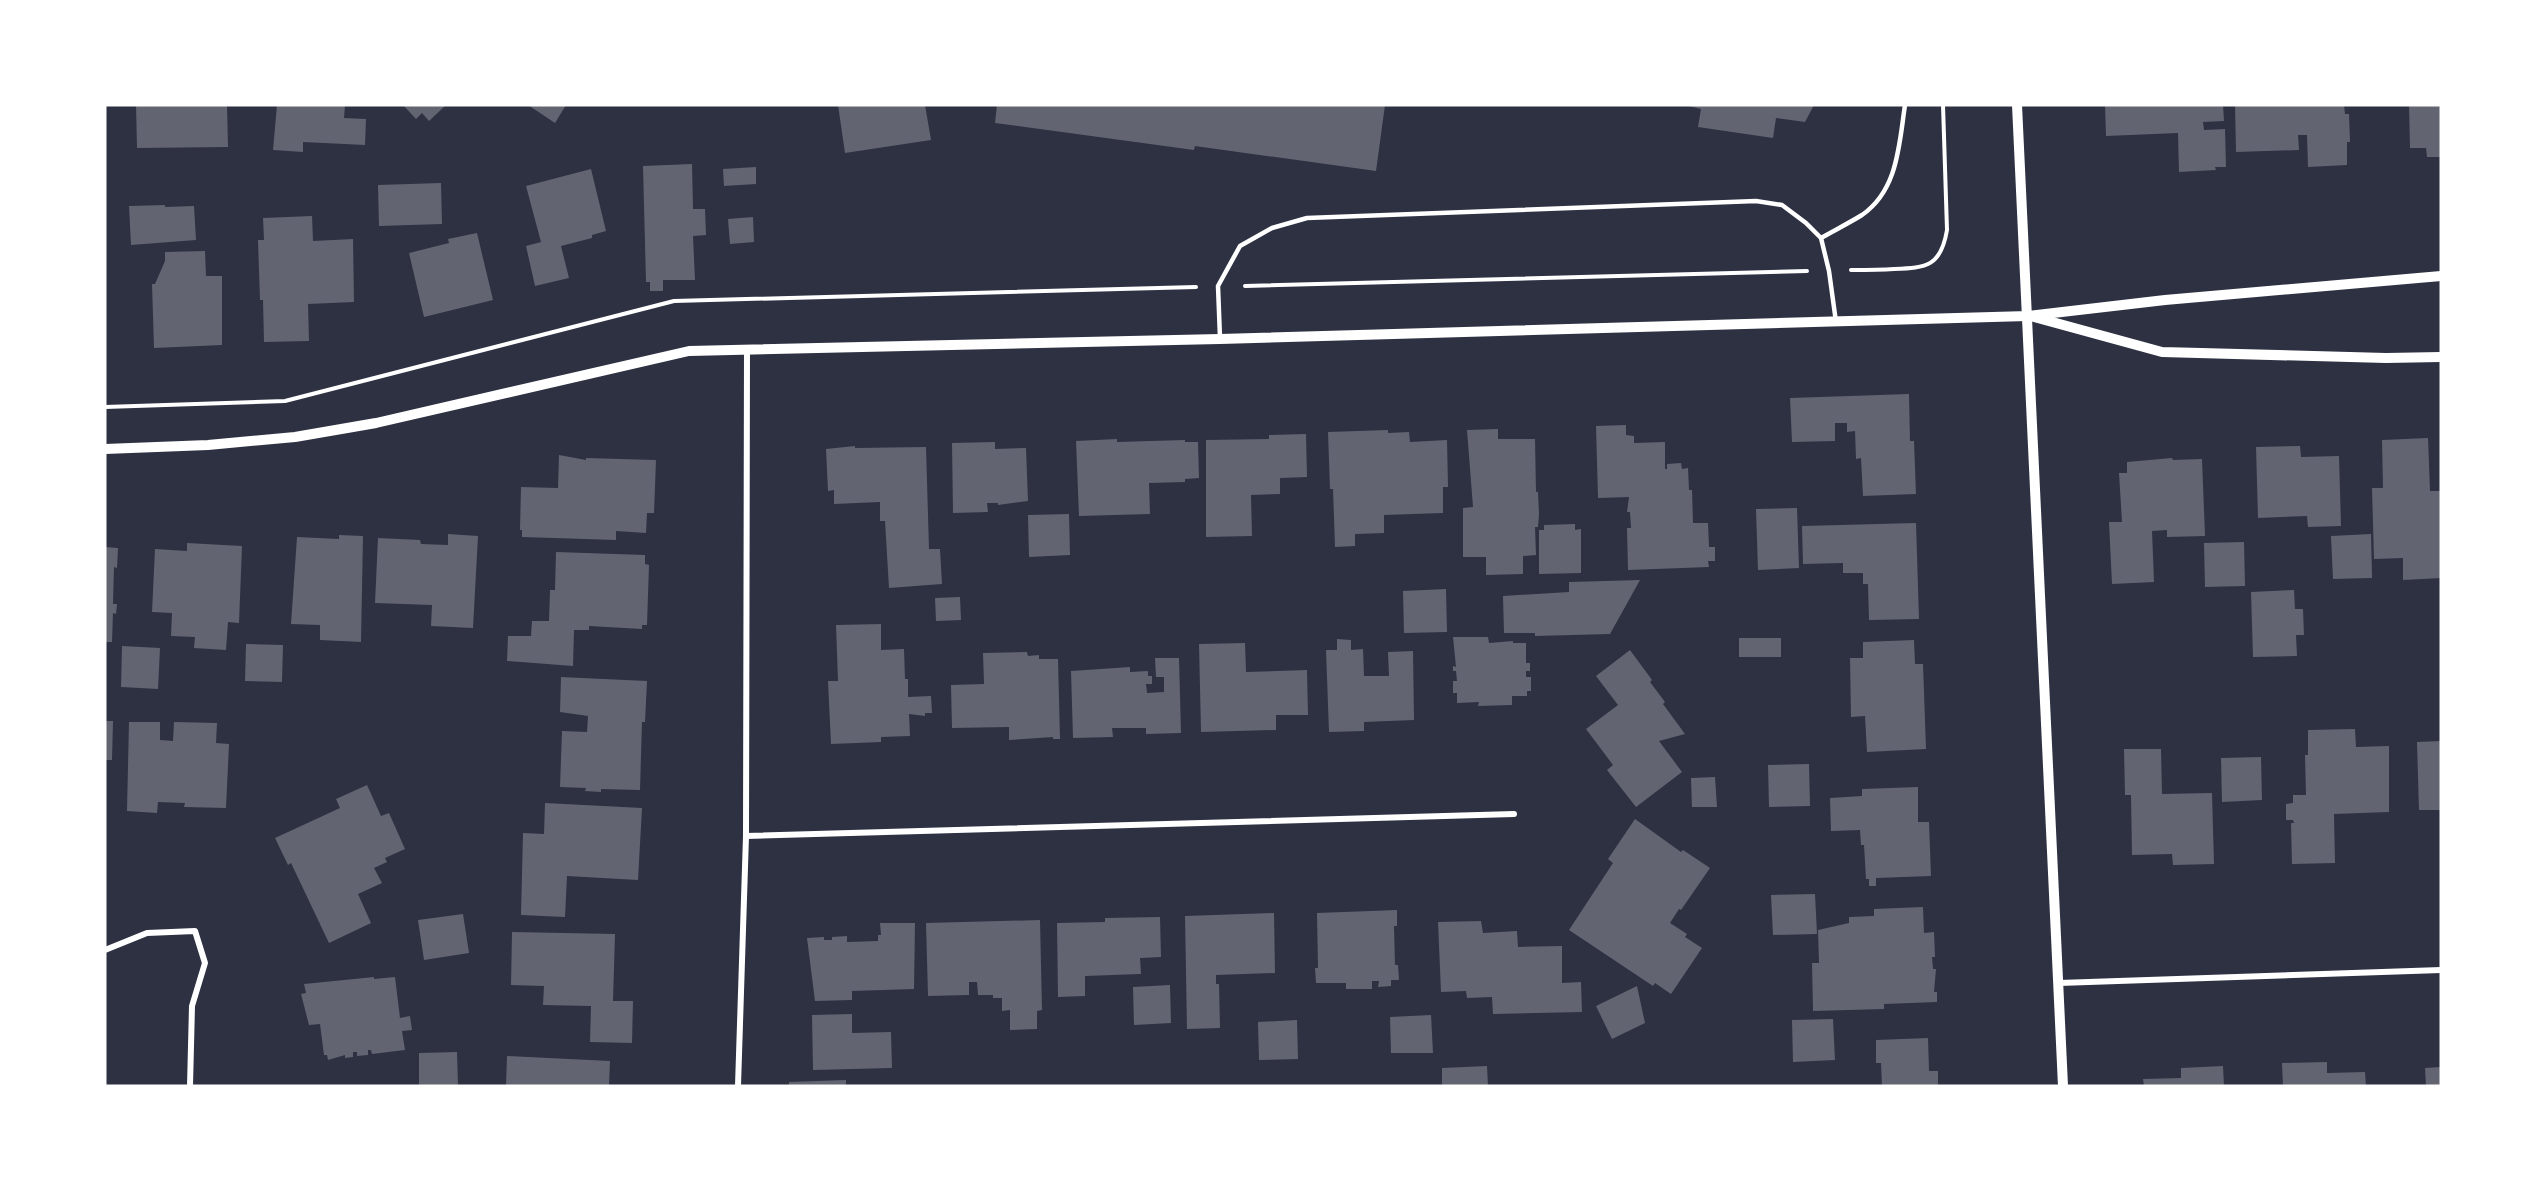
<svg xmlns="http://www.w3.org/2000/svg" width="2546" height="1191" viewBox="0 0 2546 1191" font-family="Montserrat,sans-serif">
  <style>
    .building { fill: #626471 }
    .lines { fill: none; stroke-linecap: round; stroke-linejoin: round }
    .path { stroke: #fff; stroke-width: 4 }
    .service { stroke: #fff; stroke-width: 4.5 }
    .minor { stroke: #fff; stroke-width: 6 }
    .tertiary { stroke: #fff; stroke-width: 10 }
  </style>
  <rect width="100%" height="100%" fill="#2d3142"/>
  <g class="building">
    <polygon points="136,105 227,105 228,147 137,148"/>
    <polygon points="277,105 345,105 344,118 366,119 365,145 303,142 303,152 273,150"/>
    <polygon points="403,105 446,105 429,121 422,113 416,119"/>
    <polygon points="528,105 566,105 555,123"/>
    <polygon points="838,105 925,105 931,140 845,153"/>
    <polygon points="997,105 1385,105 1376,171 1195,146 1194,150 995,123"/>
    <polygon points="1685,105 1814,105 1805,122 1776,118 1773,138 1698,127 1701,109"/>
    <polygon points="2105,105 2223,105 2224,121 2203,122 2204,130 2225,129 2226,167 2215,167 2216,170 2179,172 2178,133 2106,136"/>
    <polygon points="2235,105 2344,105 2345,114 2349,114 2350,142 2347,142 2347,165 2308,167 2307,135 2298,135 2299,150 2236,152"/>
    <polygon points="2409,105 2441,105 2441,157 2427,157 2426,148 2410,148"/>
    <polygon points="692,164 693,209 705,209 706,235 693,236 695,280 663,280 663,291 650,291 650,282 646,282 643,166"/>
    <polygon points="756,167 756,184 724,186 723,169"/>
    <polygon points="591,169 606,231 592,235 592,238 561,246 569,278 535,286 526,246 541,242 526,186"/>
    <polygon points="441,183 442,224 379,226 378,185"/>
    <polygon points="165,205 165,207 194,206 196,240 131,245 129,206"/>
    <polygon points="312,216 313,241 353,239 354,302 308,304 309,341 264,342 263,300 260,300 258,240 264,240 263,218"/>
    <polygon points="753,217 754,242 730,244 728,219"/>
    <polygon points="477,233 493,300 424,317 409,253 449,243 448,239"/>
    <polygon points="205,251 206,276 222,276 222,345 154,348 152,284 155,284 165,261 165,252"/>
    <polygon points="1909,394 1910,441 1914,441 1916,494 1863,496 1861,458 1856,459 1855,431 1847,432 1847,423 1835,423 1835,441 1792,442 1790,398"/>
    <polygon points="1626,425 1626,435 1634,436 1634,443 1665,442 1665,469 1667,469 1667,464 1681,463 1682,469 1688,468 1689,490 1692,490 1693,523 1708,523 1709,547 1715,547 1715,561 1708,561 1709,567 1628,570 1627,528 1631,528 1630,512 1627,512 1629,497 1598,498 1596,426"/>
    <polygon points="1498,429 1498,439 1535,439 1536,492 1538,492 1539,514 1538,527 1535,527 1536,555 1523,556 1523,574 1486,575 1486,557 1463,557 1463,508 1473,507 1467,430"/>
    <polygon points="1388,430 1388,433 1409,432 1410,442 1447,440 1448,487 1443,487 1443,513 1384,515 1384,533 1355,534 1355,546 1335,547 1333,489 1330,489 1328,432"/>
    <polygon points="1306,434 1307,477 1280,478 1280,494 1251,495 1252,536 1206,537 1206,440 1269,439 1269,435"/>
    <polygon points="2428,438 2430,491 2441,491 2441,578 2403,580 2403,558 2374,559 2372,488 2383,488 2382,440"/>
    <polygon points="1117,439 1117,442 1185,440 1185,442 1198,442 1199,478 1185,479 1185,482 1149,483 1150,514 1079,516 1076,441"/>
    <polygon points="995,442 995,449 1026,448 1028,501 998,505 998,503 987,503 988,512 953,513 952,443"/>
    <polygon points="855,446 855,448 926,447 929,549 940,549 942,584 889,588 885,521 880,521 880,502 834,504 834,490 828,491 826,449"/>
    <polygon points="2300,446 2301,457 2339,456 2341,526 2308,527 2307,516 2258,518 2256,447"/>
    <polygon points="559,455 586,460 586,458 656,460 654,513 647,513 646,533 616,531 616,540 522,537 522,530 520,530 521,487 558,488"/>
    <polygon points="2172,458 2173,460 2202,459 2205,536 2167,537 2167,530 2152,531 2154,582 2112,584 2109,522 2122,522 2119,473 2127,473 2127,462"/>
    <polygon points="1797,508 1799,568 1758,570 1756,509"/>
    <polygon points="1069,514 1070,555 1029,557 1028,515"/>
    <polygon points="1916,523 1919,619 1869,620 1868,584 1863,584 1863,573 1843,573 1843,563 1803,564 1802,526"/>
    <polygon points="1575,524 1575,530 1581,529 1581,573 1539,574 1539,530 1544,530 1544,525"/>
    <polygon points="448,534 478,536 473,628 431,626 432,605 375,603 378,538 420,540 421,544 448,545"/>
    <polygon points="2371,534 2372,578 2333,579 2331,536"/>
    <polygon points="339,535 363,536 361,642 320,640 320,625 291,624 297,537 339,539"/>
    <polygon points="2244,542 2245,586 2205,587 2204,543"/>
    <polygon points="187,543 242,546 239,623 228,622 226,650 194,648 195,637 171,636 172,613 152,612 155,549 187,551"/>
    <polygon points="105,547 118,548 117,568 114,567 113,604 117,604 116,614 113,613 112,642 105,642"/>
    <polygon points="556,552 645,555 645,564 649,565 647,625 642,625 642,629 589,626 589,630 574,630 573,666 507,661 508,636 531,636 532,621 549,621 550,590 555,590"/>
    <polygon points="1640,580 1610,634 1535,636 1535,633 1504,633 1503,596 1569,592 1569,582"/>
    <polygon points="1446,589 1447,632 1404,633 1403,591"/>
    <polygon points="2294,590 2295,609 2303,609 2304,635 2296,635 2297,656 2253,657 2251,592"/>
    <polygon points="960,597 961,620 936,621 935,598"/>
    <polygon points="881,624 881,650 904,649 905,679 908,679 908,697 931,696 932,713 925,713 925,716 909,714 910,736 881,737 881,742 831,744 828,681 838,681 836,625"/>
    <polygon points="1453,637 1488,637 1489,643 1513,641 1513,643 1526,643 1526,663 1530,663 1530,671 1526,671 1526,677 1531,677 1531,691 1527,691 1527,696 1512,696 1512,705 1478,706 1479,702 1457,703 1457,693 1453,693 1453,681 1457,681 1456,671 1453,671 1453,666 1456,667"/>
    <rect x="1739" y="638" width="42" height="19"/>
    <polygon points="1337,639 1351,640 1351,650 1363,649 1364,676 1389,676 1388,652 1413,651 1414,720 1364,722 1364,731 1329,732 1326,650 1337,650"/>
    <polygon points="1914,640 1915,664 1923,664 1926,749 1867,752 1865,716 1851,717 1850,658 1863,658 1863,642"/>
    <polygon points="1245,643 1246,672 1307,670 1308,715 1276,715 1276,730 1201,732 1199,644"/>
    <polygon points="246,644 283,645 282,682 245,681"/>
    <polygon points="122,646 160,648 158,689 121,687"/>
    <polygon points="1630,650 1652,680 1650,682 1665,702 1663,704 1685,734 1659,741 1682,772 1636,807 1607,770 1613,765 1586,729 1618,705 1596,676"/>
    <polygon points="1027,652 1028,656 1039,655 1039,659 1058,659 1060,739 1053,739 1053,737 1009,740 1009,727 952,728 951,685 984,684 983,653"/>
    <polygon points="1155,658 1179,658 1181,733 1146,734 1146,728 1112,728 1113,737 1073,738 1071,671 1130,667 1130,672 1148,671 1148,676 1152,676 1152,684 1146,684 1147,693 1164,692 1164,677 1156,677"/>
    <polygon points="561,677 647,681 645,722 642,722 640,790 601,789 601,792 585,791 586,788 560,787 562,731 587,732 588,716 560,712"/>
    <polygon points="105,721 113,721 112,760 105,760"/>
    <polygon points="129,722 160,722 160,740 173,741 174,722 217,723 216,743 229,744 226,808 184,807 185,803 158,802 157,813 127,811"/>
    <polygon points="2355,729 2356,747 2389,746 2389,812 2334,814 2335,863 2292,864 2291,823 2294,823 2293,820 2286,820 2286,804 2293,803 2293,795 2306,795 2305,755 2308,755 2308,730"/>
    <polygon points="2441,741 2441,810 2419,810 2417,742"/>
    <polygon points="2124,749 2161,749 2162,794 2212,793 2214,864 2173,865 2172,854 2132,855 2131,795 2125,795"/>
    <polygon points="2261,757 2262,800 2222,802 2221,758"/>
    <polygon points="1809,764 1810,806 1769,807 1768,765"/>
    <polygon points="1715,777 1717,807 1692,807 1691,778"/>
    <polygon points="367,785 381,816 389,813 405,849 385,858 387,862 374,868 382,883 358,894 371,923 329,943 291,863 288,865 275,838 340,808 336,799"/>
    <polygon points="1918,787 1918,822 1929,822 1931,876 1876,878 1876,886 1869,886 1869,879 1866,879 1864,845 1861,845 1860,830 1831,831 1830,798 1862,796 1862,789"/>
    <polygon points="545,803 642,808 638,880 567,876 565,917 521,915 523,833 544,834"/>
    <polygon points="1635,819 1681,852 1683,850 1710,868 1681,910 1679,909 1670,923 1687,934 1685,937 1702,948 1671,994 1655,983 1653,986 1569,930 1613,863 1608,859"/>
    <polygon points="1815,894 1817,934 1773,935 1771,895"/>
    <polygon points="1923,907 1924,933 1934,932 1935,957 1932,957 1933,969 1936,969 1934,992 1937,992 1937,1002 1884,1004 1884,1009 1813,1011 1812,963 1819,963 1818,930 1849,923 1849,917 1874,916 1874,909"/>
    <polygon points="1397,910 1397,926 1394,926 1395,965 1398,965 1399,980 1391,980 1391,986 1378,987 1379,981 1372,981 1372,989 1346,989 1346,983 1316,983 1315,968 1318,968 1317,913"/>
    <polygon points="1274,913 1275,973 1216,975 1216,984 1219,984 1220,1028 1187,1029 1185,916"/>
    <polygon points="463,914 469,953 424,960 418,920"/>
    <polygon points="1160,917 1161,957 1140,958 1141,974 1085,976 1085,996 1058,997 1057,923 1105,922 1105,918"/>
    <polygon points="1040,920 1042,1010 1037,1011 1037,1029 1010,1030 1010,1010 1002,1011 1002,998 993,998 993,995 978,995 977,982 969,982 969,995 928,996 926,923"/>
    <polygon points="1481,921 1483,933 1517,931 1518,947 1562,946 1562,983 1581,982 1582,1012 1493,1014 1492,997 1467,998 1466,991 1441,992 1438,922"/>
    <polygon points="880,923 915,923 914,989 852,991 852,1000 815,1001 807,938 824,937 824,940 832,940 832,937 847,936 847,942 878,941 878,935 881,935"/>
    <polygon points="512,932 615,934 613,1001 633,1001 632,1043 590,1042 591,1006 543,1005 544,986 511,985"/>
    <polygon points="374,977 374,979 395,977 400,1018 410,1016 412,1030 402,1031 405,1050 372,1054 371,1050 368,1050 368,1055 357,1056 357,1052 353,1052 353,1057 345,1058 345,1055 328,1060 327,1055 324,1055 320,1024 309,1025 301,994 306,993 304,984"/>
    <polygon points="1170,985 1171,1023 1134,1025 1133,987"/>
    <polygon points="1637,986 1645,1023 1612,1039 1596,1006"/>
    <polygon points="852,1014 852,1033 891,1032 892,1068 813,1070 812,1015"/>
    <polygon points="1431,1015 1433,1053 1391,1053 1390,1017"/>
    <polygon points="1833,1019 1835,1060 1793,1062 1792,1020"/>
    <polygon points="1297,1020 1298,1059 1259,1060 1258,1022"/>
    <polygon points="1928,1038 1929,1071 1938,1071 1938,1086 1882,1086 1881,1063 1876,1063 1876,1040"/>
    <polygon points="457,1052 458,1086 419,1086 419,1053"/>
    <polygon points="507,1056 610,1061 609,1086 506,1086"/>
    <polygon points="2327,1062 2327,1073 2365,1072 2366,1086 2283,1086 2282,1063"/>
    <polygon points="1487,1066 1488,1086 1442,1086 1442,1068"/>
    <polygon points="2223,1066 2224,1086 2144,1086 2143,1079 2181,1078 2181,1068"/>
    <polygon points="2441,1067 2441,1086 2426,1086 2425,1068"/>
    <polygon points="846,1080 846,1086 789,1086 789,1082"/>
  </g>
  <g class="lines">
    <g class="path">
      <path d="M 1851,270 C 1865,270 1880,270 1894,269 C 1927,268 1941,266 1947,230 L 1943,105"/>
      <polyline points="1245,286 1807,271"/>
      <polyline points="105,407 285,401 674,301 1196,287"/>
    </g>
    <g class="service">
      <path d="M 1821,238 C 1835,230 1849,223 1862,215 C 1898,190 1899,145 1905,105"/>
      <polyline points="1220,338 1218,286 1240,246 1272,228 1307,218 1756,201 1782,205 1806,223 1821,238 1829,271 1836,322"/>
    </g>
    <g class="minor">
      <polyline points="746,836 1514,814"/>
      <polyline points="105,950 147,933 195,931 205,963 192,1006 190,1086"/>
      <polyline points="2059,983 2441,970"/>
      <polyline points="738,1086 746,836 747,349"/>
    </g>
    <g class="tertiary">
      <polyline points="2017,105 2063,1086"/>
      <polyline points="2034,317 2162,352 2386,358 2441,357"/>
      <polyline points="105,449 208,445 295,437 376,423 689,351 1220,339 2028,316 2165,300 2441,276"/>
    </g>
  </g>
  <rect width="2546" height="1191" fill="none" stroke="#ffffff" stroke-width="213"/>
</svg>
